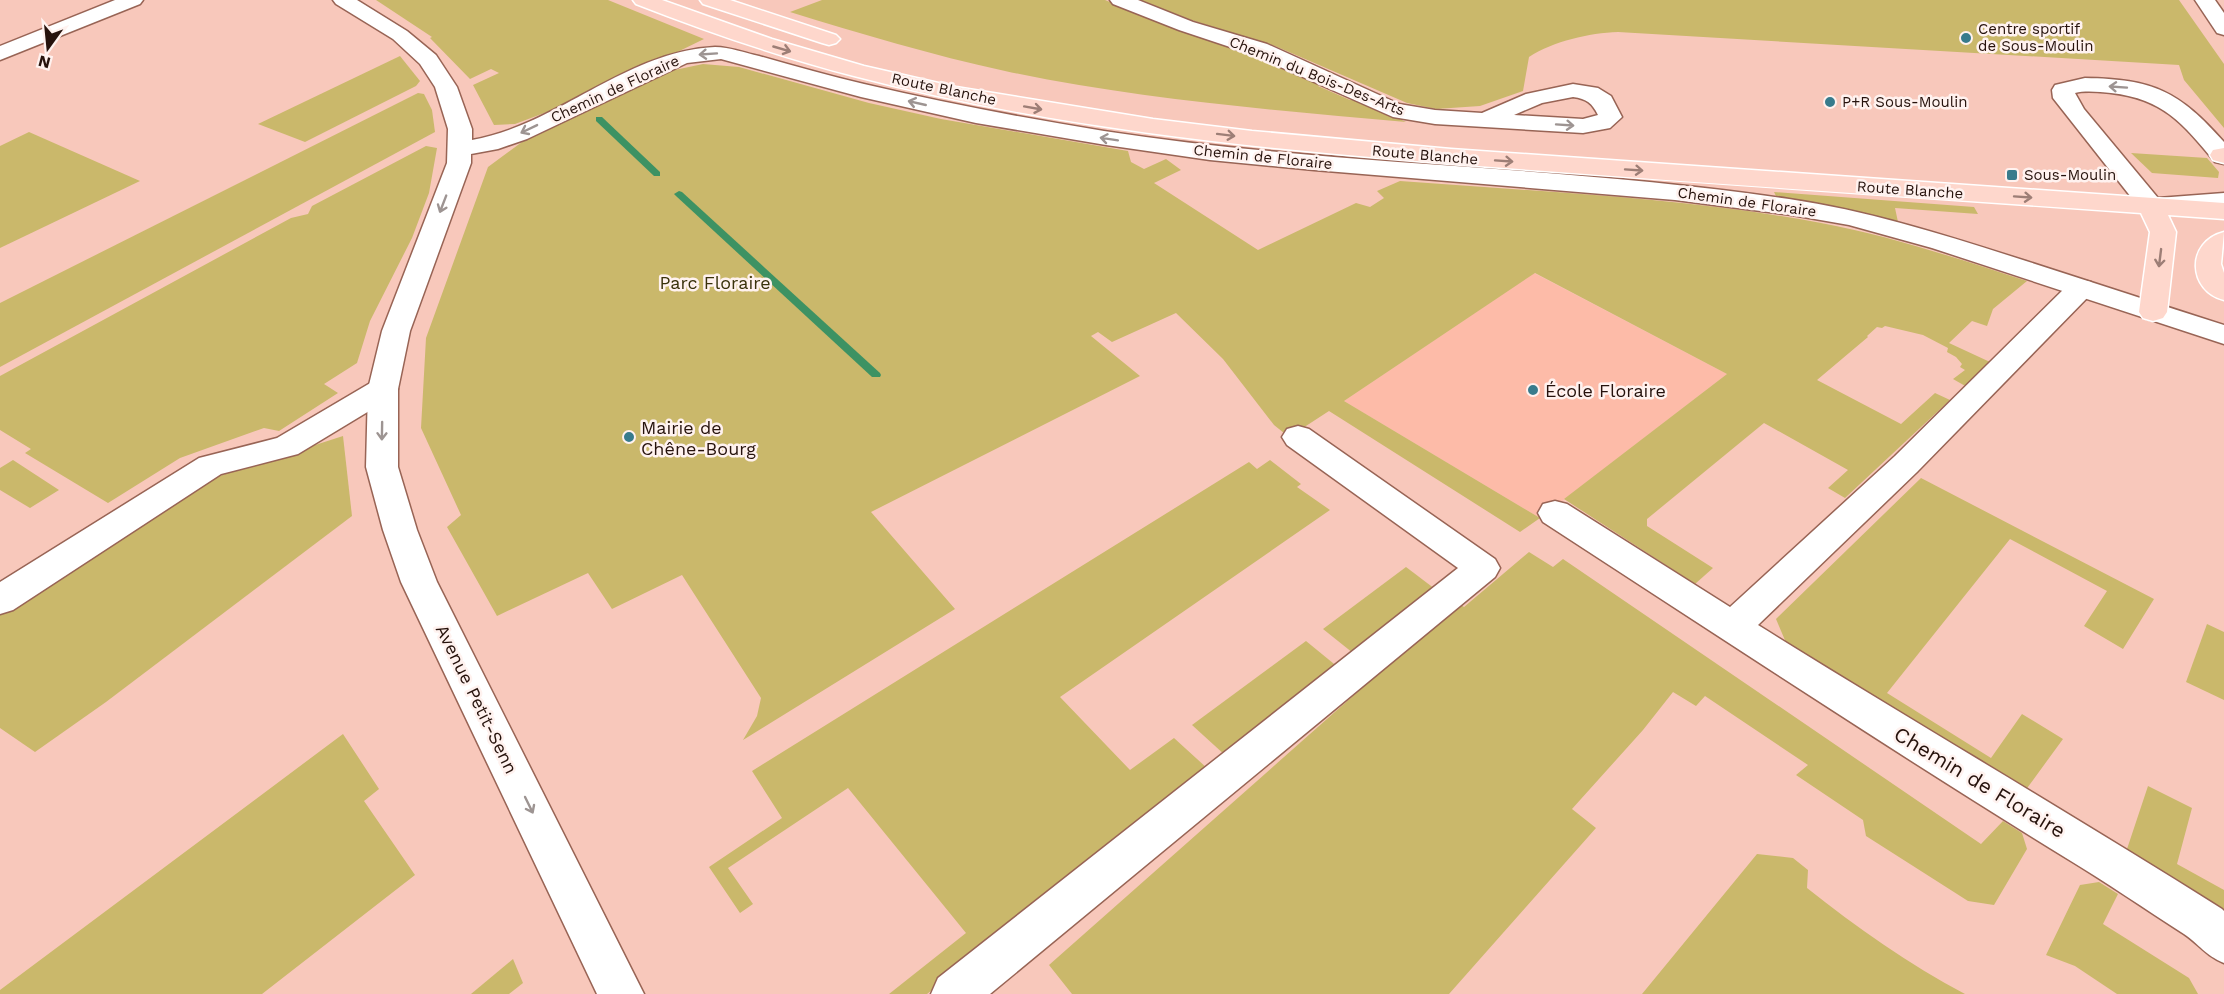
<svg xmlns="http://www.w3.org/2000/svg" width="2224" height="994" viewBox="0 0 2224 994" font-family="'Work Sans',sans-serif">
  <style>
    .built { fill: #fdbba8 }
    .green { fill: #cab86b }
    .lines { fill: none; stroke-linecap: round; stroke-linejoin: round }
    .stream { fill: #3d9263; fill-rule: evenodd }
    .street-casing { stroke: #986455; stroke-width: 3 }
    .secondary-casing { stroke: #986455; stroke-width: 3 }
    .primary-casing { stroke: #fff; stroke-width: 3 }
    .street { fill: #fff; fill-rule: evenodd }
    .secondary { fill: #fff; fill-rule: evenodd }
    .primary { fill: #fed7cc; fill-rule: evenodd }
    .oneway { stroke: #9d7e76 }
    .oneway2 { stroke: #9d9492 }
    .poi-dot { fill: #387b8c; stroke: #fff2ef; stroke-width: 2 }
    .labels { text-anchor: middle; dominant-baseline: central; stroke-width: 5; stroke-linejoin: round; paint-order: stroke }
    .far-poi-label { font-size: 15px; fill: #26120c; stroke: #fff2ef; text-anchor: start }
    .far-street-label { font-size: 15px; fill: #26120c; stroke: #fff2ef }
    .park-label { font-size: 18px; fill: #39310a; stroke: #fff2ef }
    .poi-label { font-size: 18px; fill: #26120c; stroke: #fff2ef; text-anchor: start }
    .street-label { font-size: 18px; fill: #26120c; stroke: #fff2ef }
    .near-street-label { font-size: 21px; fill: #26120c; stroke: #fff2ef }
  </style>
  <rect width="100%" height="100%" fill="#f8c8bb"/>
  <polygon class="built" points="1534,273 1727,374 1540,518 1344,401"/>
  <g class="green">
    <polygon points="376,0 608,0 704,39 579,100 515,124 494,125 473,85 499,73 491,69 470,79 430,38 432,37"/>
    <path d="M 822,0 L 1105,0 L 1185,32 L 1232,45 L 1322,83 L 1318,86 L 1350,100 L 1355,98 L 1406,122 C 1274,110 1135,99 1005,71 C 932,55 861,34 790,12 Z"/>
    <path d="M 1140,0 L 2179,0 L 2224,64 L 2224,128 L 2184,80 L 2179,65 L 1618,32 C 1589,33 1554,41 1529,57 L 1523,91 L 1480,106 L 1436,109 L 1407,103 L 1275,46 L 1191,20 Z"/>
    <polygon points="400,56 420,81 416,86 305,142 258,124"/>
    <path d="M 703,64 L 739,67 L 869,103 L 941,119 L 1128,151 L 1131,162 L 1144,169 L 1166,159 L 1181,170 L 1154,183 L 1258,250 L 1356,203 L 1370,207 L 1384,198 L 1377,191 L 1400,181 C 1540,192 1682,197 1821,223 C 1891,236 1959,259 2027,281 L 1993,309 L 1987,326 L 1972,321 L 1949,343 L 1990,362 L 1967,387 L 1953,379 L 1965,370 L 1960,367 L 1962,364 L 1956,357 L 1947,352 L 1948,348 L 1923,335 L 1885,326 L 1882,328 L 1877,327 L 1867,336 L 1868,337 L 1817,380 L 1901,424 L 1935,393 L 1950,400 L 1845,498 L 1828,488 L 1848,470 L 1764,423 L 1647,519 L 1647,526 L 1713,568 L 1695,584 L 1564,499 L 1727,374 L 1535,273 L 1344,401 L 1540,518 L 1520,532 L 1329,411 L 1289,437 L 1274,425 L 1223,359 L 1176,313 L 1112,342 L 1098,332 L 1091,336 L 1140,376 L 871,512 L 955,609 L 743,740 L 757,716 L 761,698 L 682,575 L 612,609 L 588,573 L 497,616 L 447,527 L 461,515 L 421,428 L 426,338 L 488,167 L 522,142 L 665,72 Z"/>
    <polygon points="418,93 424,94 432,110 435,132 0,367 0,303"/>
    <polygon points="29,132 140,181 0,248 0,146"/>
    <polygon points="426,146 437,148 429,193 412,238 370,321 357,363 324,384 338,393 279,431 264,428 180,458 108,503 25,453 31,449 0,430 0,376 291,218 308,214 312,206"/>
    <polygon points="2131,153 2207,158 2219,172 2218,178 2152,173"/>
    <polygon points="1774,192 1974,207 1978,214 1895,208 1898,222 1777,198"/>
    <polygon points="343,436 352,516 106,702 35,752 0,728 0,614 213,478"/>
    <polygon points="13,460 59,490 30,508 0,490 0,468"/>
    <polygon points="1270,460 1301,484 1297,487 1330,510 1060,697 1130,770 1174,738 1208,769 927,994 889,994 966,933 848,788 728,868 753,904 740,913 709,867 782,818 752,771 1249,462 1257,469"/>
    <polygon points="1921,478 2154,599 2123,649 2084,626 2107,591 2010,539 1887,693 1991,758 2022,714 2063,739 2025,791 1787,645 1776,619"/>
    <polygon points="1529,552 1553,567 1563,559 1981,844 2003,821 2022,833 2027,849 1994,905 1968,901 1866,836 1863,820 1796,775 1808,765 1705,696 1696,706 1673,692 1643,730 1572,809 1596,828 1449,994 1072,994 1049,965 1458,603 1464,607"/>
    <polygon points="1406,567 1435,589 1353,653 1323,629"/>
    <polygon points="2207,624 2224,632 2224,700 2186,682"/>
    <polygon points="1306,641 1339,668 1226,756 1192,725"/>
    <polygon points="343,734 379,789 364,801 415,875 262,994 0,994 0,990"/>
    <polygon points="2148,786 2192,808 2177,864 2224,890 2224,917 2132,860 2127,849"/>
    <path d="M 1757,854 L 1793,858 L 1808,870 L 1807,888 C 1856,927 1910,965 1965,994 L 1642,994 Z"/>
    <polygon points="2099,882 2118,894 2103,924 2189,978 2198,994 2117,994 2075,966 2046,955 2080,885"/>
    <polygon points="513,959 523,983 509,994 471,994"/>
  </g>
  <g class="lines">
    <g class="stream">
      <polygon points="596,117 602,117 660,172 660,176 654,176 596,121"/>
      <polygon points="679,191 682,192 880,373 881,375 880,377 872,377 676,196 674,194"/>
    </g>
    <defs>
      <g id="street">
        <path d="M 1110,0 L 1138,0 L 1193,22 L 1267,44 L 1399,104 L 1435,110 L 1482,113 L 1526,94 L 1573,84 L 1598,88 L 1611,96 L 1622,117 L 1610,128 L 1583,133 L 1435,124 L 1393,117 L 1251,54 L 1179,30 L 1113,4 ZM 1573,97 C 1587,99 1592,103 1598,115 L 1583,119 L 1514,115 L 1542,103 Z"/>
        <path d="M 2085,78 C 2153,79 2179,91 2224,142 L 2224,164 L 2215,162 C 2183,124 2164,99 2111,93 C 2100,92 2086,90 2075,93 L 2084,109 L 2158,198 L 2224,193 L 2224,209 L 2151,214 L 2142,211 L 2053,98 L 2052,90 L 2055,85 Z"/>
        <path d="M 2081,280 L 2091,282 L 2095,288 L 2091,294 L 1917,472 L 1758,625 C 1912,721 2068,812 2222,909 L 2224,911 L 2224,963 C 2205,955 2200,945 2184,934 C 2145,909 2106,882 2066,858 C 1889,749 1717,635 1543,522 L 1538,513 L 1543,504 L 1555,501 L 1567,504 L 1730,607 L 1895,456 L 2071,282 Z"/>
        <polygon points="383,379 394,382 398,389 394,396 298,454 221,474 13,610 0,614 0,582 199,458 277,438 372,382"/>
        <polygon points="1298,426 1309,429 1495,559 1500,568 1495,577 990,994 931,994 938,978 1458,568 1287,445 1282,437 1287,429"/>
      </g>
      <g id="secondary">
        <polygon points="115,0 143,0 140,4 0,60 0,46"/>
        <path d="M 333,0 L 357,0 L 407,31 L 436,55 L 457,87 L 472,129 L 472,140 C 558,125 626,51 715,47 C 730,47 745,53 759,56 C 794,66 829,76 864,84 C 944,103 1024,118 1104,131 C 1331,166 1562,165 1789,199 C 1870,211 1948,236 2026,261 C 2092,282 2158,304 2224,325 L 2224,344 L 1932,248 L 1849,225 L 1792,215 L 1675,200 L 1314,170 L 1210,160 L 1106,145 L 976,123 L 861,97 L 721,59 L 687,63 L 527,139 L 498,149 L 471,154 L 471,163 L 410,331 L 398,389 L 398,467 L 417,530 L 437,582 L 644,994 L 597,994 L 401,582 L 383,530 L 366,467 L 368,389 L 382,331 L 447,163 L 448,129 L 435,87 L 420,64 L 393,39 L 336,4 Z"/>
        <polygon points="2195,0 2215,0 2224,13 2224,35 2217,33"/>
      </g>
      <g id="primary">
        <path d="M 633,0 L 662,0 L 772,39 L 864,66 L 956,87 L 1153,119 L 1252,131 L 1451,149 L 2224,203 L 2224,219 L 2168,215 L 2176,232 L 2167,312 L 2163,318 L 2153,321 L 2143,318 L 2139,312 L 2150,232 L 2141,213 C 1942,199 1743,186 1545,171 C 1313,154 1080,135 854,76 C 780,57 708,32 636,4 Z"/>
        <polygon points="700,0 730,0 836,35 840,39 836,43 829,45 822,43 703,4"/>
        <polygon points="2224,148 2224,163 2213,160 2210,155 2213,150"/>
        <path d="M 2224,232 L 2221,264 L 2224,273 L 2224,300 C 2188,291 2185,242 2224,232 Z"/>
      </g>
    </defs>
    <use href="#street" class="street-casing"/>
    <use href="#secondary" class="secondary-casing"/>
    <use href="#primary" class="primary-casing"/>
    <use href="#street" class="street"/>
    <use href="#secondary" class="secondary"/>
    <use href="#primary" class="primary"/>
  </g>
  <defs><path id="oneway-shaft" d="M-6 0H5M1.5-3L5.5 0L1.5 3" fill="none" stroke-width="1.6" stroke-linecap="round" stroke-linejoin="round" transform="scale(1.5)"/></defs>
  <g class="oneway">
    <use href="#oneway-shaft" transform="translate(782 49) rotate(16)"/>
    <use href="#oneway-shaft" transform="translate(1033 108) rotate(10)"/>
    <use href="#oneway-shaft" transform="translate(1226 135) rotate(7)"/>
    <use href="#oneway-shaft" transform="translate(1504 161) rotate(4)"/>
    <use href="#oneway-shaft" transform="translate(1634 170) rotate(4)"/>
    <use href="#oneway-shaft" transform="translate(2023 197) rotate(4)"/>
    <use href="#oneway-shaft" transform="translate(2160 258) rotate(97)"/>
  </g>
  <g class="oneway2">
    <use href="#oneway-shaft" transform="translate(708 54) rotate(176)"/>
    <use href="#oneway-shaft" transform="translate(2118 87) rotate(-176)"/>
    <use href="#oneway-shaft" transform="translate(917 103) rotate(-167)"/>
    <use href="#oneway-shaft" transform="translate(1565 125) rotate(4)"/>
    <use href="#oneway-shaft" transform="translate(529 129) rotate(154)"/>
    <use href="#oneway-shaft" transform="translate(1109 139) rotate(-171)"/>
    <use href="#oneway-shaft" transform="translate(443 204) rotate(111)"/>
    <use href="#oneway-shaft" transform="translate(382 431) rotate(91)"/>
    <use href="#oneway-shaft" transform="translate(529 805) rotate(64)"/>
  </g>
  <g class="poi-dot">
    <circle cx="1966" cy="38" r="6"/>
    <circle cx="1830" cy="102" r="6"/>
    <rect x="2006" y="169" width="12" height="12" rx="3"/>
    <circle cx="1533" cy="390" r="6"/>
    <circle cx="629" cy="437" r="6"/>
  </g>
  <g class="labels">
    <g class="far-poi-label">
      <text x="1978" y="29">Centre sportif<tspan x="1978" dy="17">de Sous-Moulin</tspan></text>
      <text x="1842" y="102">P+R Sous-Moulin</text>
      <text x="2024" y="175">Sous-Moulin</text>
    </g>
    <g class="far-street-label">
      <text transform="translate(1317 76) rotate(22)">Chemin du Bois-Des-Arts</text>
      <text transform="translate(615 89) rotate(-25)">Chemin de Floraire</text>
      <text transform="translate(944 89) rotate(12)">Route Blanche</text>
      <text transform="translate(1425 155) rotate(5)">Route Blanche</text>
      <text transform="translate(1263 157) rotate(6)">Chemin de Floraire</text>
      <text transform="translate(1910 190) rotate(4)">Route Blanche</text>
      <text transform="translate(1747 202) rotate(8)">Chemin de Floraire</text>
    </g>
    <g class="park-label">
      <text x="715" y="282">Parc Floraire</text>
    </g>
    <g class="poi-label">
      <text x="1545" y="390">École Floraire</text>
      <text x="641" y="427">Mairie de<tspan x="641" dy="21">Chêne-Bourg</tspan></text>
    </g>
    <g class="street-label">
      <text transform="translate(477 699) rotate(64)">Avenue Petit-Senn</text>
    </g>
    <g class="near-street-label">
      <text transform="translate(1980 782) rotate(31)">Chemin de Floraire</text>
    </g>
  </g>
  <g transform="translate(48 48) rotate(195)" stroke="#fff2ef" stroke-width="4.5" paint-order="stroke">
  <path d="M0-4.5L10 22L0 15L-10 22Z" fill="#26120c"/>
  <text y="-9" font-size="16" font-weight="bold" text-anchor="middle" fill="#26120c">N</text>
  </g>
</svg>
